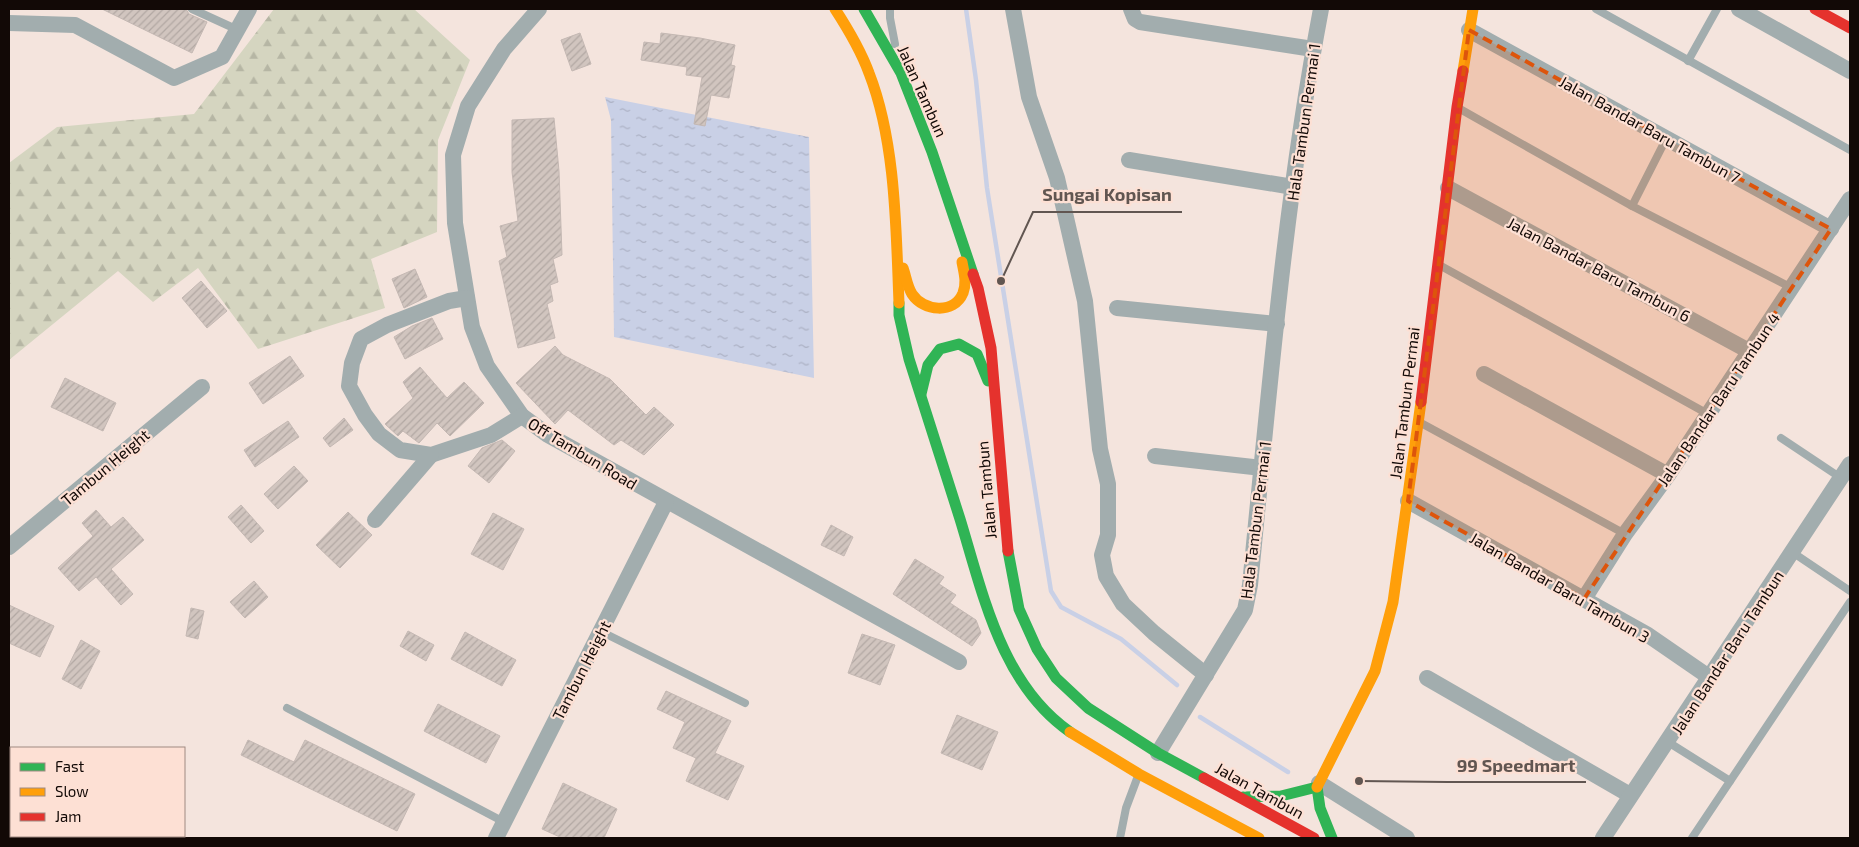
<svg xmlns="http://www.w3.org/2000/svg" width="1859" height="847" viewBox="0 0 1859 847" font-family="'Exo 2',sans-serif">
  <style>
    .forest { fill: url(#forest-firs) }
    .water { fill: url(#water-ripples) }
    .lines { fill: none; stroke-linecap: round; stroke-linejoin: round }
    .stream { stroke: #c9d0e6; stroke-width: 4.5 }
    .building { fill: url(#building-hatch); stroke: #c4b8b3 }
    .lane { stroke: #a2adae; stroke-width: 8 }
    .street { stroke: #a2adae; stroke-width: 16 }
    .fast { stroke: #30b455; stroke-width: 11 }
    .slow { stroke: #ff9f0a; stroke-width: 11 }
    .jam { stroke: #e5322d; stroke-width: 11 }
    .marked { fill: #dd550c; fill-opacity: 0.2; stroke: #dd550c; stroke-width: 4; stroke-dasharray: 10 6; stroke-linejoin: round }
    .labels { text-anchor: middle; dominant-baseline: central; stroke-width: 4.5; stroke-linejoin: round; paint-order: stroke }
    .street-label { font-size: 16px; fill: #120906; stroke: #fde0d4 }
    .leader { fill: none; stroke: #615651; stroke-width: 2 }
    .callout-dot { fill: #615651; stroke: #fde0d4; stroke-width: 2 }
    .callout-label { font-size: 18px; text-anchor: middle; font-weight: bold; fill: #615651; stroke: #fde0d4; stroke-width: 4.5; stroke-linejoin: round; paint-order: stroke }
  </style>
  <defs>
    <pattern id="forest-firs" width="22" height="20" patternUnits="userSpaceOnUse" patternTransform="scale(1.25)"><rect width="22" height="20" fill="#d5d5c0"/><path d="M5 1l3.5 6h-7zM16 11l3.5 6h-7z" fill="#b6b6a4"/></pattern>
    <pattern id="water-ripples" width="26" height="14" patternUnits="userSpaceOnUse" patternTransform="scale(1.25)"><rect width="26" height="14" fill="#c9d0e6"/><path d="M2 4q2-2 4 0t4 0M15 11q2-2 4 0t4 0" fill="none" stroke="#acb1c4"/></pattern>
    <pattern id="building-hatch" width="6" height="6" patternUnits="userSpaceOnUse" patternTransform="scale(1.25)"><rect width="6" height="6" fill="#d1c5bf"/><path d="M-1 1l2-2M0 6l6-6M5 7l2-2" fill="none" stroke="#b2a8a3"/></pattern>
  </defs>
  <rect width="100%" height="100%" fill="#f4e4dd"/>
  <polygon class="forest" points="274,9 414,9 470,60 438,140 437,232 371,259 385,308 258,349 198,268 153,302 118,271 9,360 9,163 57,127 194,114"/>
  <polygon class="water" points="605,97 809,137 814,378 614,337 611,120"/>
  <g class="lines">
    <g class="stream">
      <polyline points="966,9 976,80 987,188 1051,591 1061,607 1121,639 1177,685"/>
      <polyline points="1200,717 1288,772"/>
    </g>
  </g>
  <g class="building">
    <polygon points="102,9 186,9 189,14 207,22 192,53"/>
    <polygon points="580,33 591,64 572,71 561,40"/>
    <polygon points="661,33 700,38 735,45 731,65 735,66 729,98 711,95 705,126 694,124 702,77 686,75 687,67 641,60 644,42 660,44"/>
    <polygon points="554,118 559,171 562,255 553,259 558,282 550,285 553,301 547,304 555,338 518,348 499,261 507,257 500,226 518,221 512,172 512,120"/>
    <polygon points="415,269 427,297 404,308 392,279"/>
    <polygon points="201,281 227,311 207,328 182,298"/>
    <polygon points="432,318 443,339 405,359 394,337 412,326"/>
    <polygon points="555,346 563,355 610,379 646,415 654,407 674,425 644,455 621,440 614,445 568,410 555,424 516,383"/>
    <polygon points="290,356 304,376 263,404 249,383"/>
    <polygon points="420,367 447,398 464,382 484,403 450,436 437,423 419,443 403,431 398,436 385,424 413,398 403,382"/>
    <polygon points="65,378 116,403 103,431 51,407"/>
    <polygon points="344,418 353,430 330,447 323,438"/>
    <polygon points="288,421 299,437 255,467 244,450"/>
    <polygon points="502,440 515,451 489,483 468,466 482,448"/>
    <polygon points="294,466 308,481 278,509 264,494"/>
    <polygon points="241,505 264,531 251,543 228,517"/>
    <polygon points="96,510 111,527 123,517 144,540 111,569 133,594 121,605 96,577 79,591 58,568 93,536 82,523"/>
    <polygon points="348,512 372,535 340,568 316,545"/>
    <polygon points="493,513 524,529 503,570 471,554"/>
    <polygon points="831,525 853,537 844,556 821,545"/>
    <polygon points="915,559 944,577 939,584 956,595 950,603 976,620 981,633 972,646 893,594"/>
    <polygon points="254,581 268,597 245,618 230,602"/>
    <polygon points="9,605 54,626 40,657 9,643"/>
    <polygon points="191,608 204,611 198,639 186,636"/>
    <polygon points="408,631 434,645 426,661 400,646"/>
    <polygon points="465,632 516,660 502,686 451,659"/>
    <polygon points="862,634 895,645 880,685 848,673"/>
    <polygon points="81,640 100,651 81,689 62,679"/>
    <polygon points="666,691 731,721 715,753 744,766 728,800 686,781 696,758 673,748 685,722 657,709"/>
    <polygon points="438,704 500,736 486,763 424,731"/>
    <polygon points="957,715 998,732 982,770 941,753"/>
    <polygon points="248,740 294,762 305,740 415,794 397,831 241,755"/>
    <polygon points="563,783 617,809 604,838 562,838 542,829"/>
  </g>
  <g class="lines">
    <g class="lane">
      <polyline points="192,9 238,30"/>
      <polyline points="890,9 890,18 895,44"/>
      <polyline points="1596,9 1850,150"/>
      <polyline points="1688,61 1717,9"/>
      <polyline points="1460,109 1632,206 1792,288"/>
      <polyline points="1632,206 1666,139"/>
      <polyline points="1441,266 1708,414"/>
      <polyline points="1421,423 1625,534"/>
      <polyline points="1781,438 1841,478"/>
      <polyline points="1792,552 1850,591"/>
      <polyline points="600,631 745,703"/>
      <polyline points="287,708 504,822"/>
      <polyline points="1668,742 1730,781"/>
      <polyline points="1120,838 1126,808 1138,776"/>
      <polyline points="1692,838 1850,602"/>
    </g>
    <g class="street">
      <polyline points="539,9 504,49 468,106 453,155 455,223 472,327 487,366 522,416 548,435 959,662"/>
      <polyline points="1013,9 1029,97 1057,178 1085,301 1100,449 1108,484 1108,535 1102,555 1106,576 1123,604 1154,633 1206,675"/>
      <polyline points="1131,9 1135,19 1140,22 1313,49"/>
      <polyline points="1739,9 1850,71"/>
      <polyline points="9,23 75,25 174,78 222,57 249,9"/>
      <polyline points="1469,30 1831,229"/>
      <polyline points="1129,160 1293,187"/>
      <polyline points="1448,188 1749,351"/>
      <polyline points="467,298 449,301 387,325 361,339 352,363 349,386 365,415 379,434 400,450 431,455 491,435 522,416"/>
      <polyline points="1117,308 1277,324"/>
      <polyline points="1484,374 1668,475"/>
      <polyline points="1155,456 1262,468"/>
      <polyline points="1408,501 1648,635 1709,677"/>
      <polyline points="375,520 431,455"/>
      <polyline points="9,547 202,387"/>
      <polyline points="1584,599 1625,534 1668,475 1850,199"/>
      <polyline points="1427,678 1630,795"/>
      <path d="M 1158,753 L 1245,610 L 1250,585 C 1269,393 1285,199 1321,9"/>
      <polyline points="1319,783 1407,838"/>
      <polyline points="496,838 666,502"/>
      <polyline points="1603,838 1850,464"/>
    </g>
    <g class="fast">
      <polyline points="864,9 901,73 932,152 973,274"/>
      <path d="M 899,303 L 899,315 L 909,359 C 926,412 943,466 960,519 C 983,594 1001,684 1070,732"/>
      <polyline points="921,394 928,365 940,349 959,344 977,354 988,381"/>
      <polyline points="1008,551 1019,609 1037,649 1056,678 1088,708 1158,753 1204,778"/>
      <polyline points="1243,797 1281,796 1317,787 1320,808 1332,838"/>
    </g>
    <g class="slow">
      <path d="M 835,9 C 848,29 861,51 869,73 C 896,142 896,230 899,303"/>
      <polyline points="1463,71 1473,9"/>
      <path d="M 903,268 C 906,276 907,286 912,294 C 923,311 954,315 963,293 C 967,282 964,273 962,262"/>
      <polyline points="1070,732 1139,774 1259,838"/>
      <polyline points="1317,787 1375,671 1393,602 1421,402"/>
    </g>
    <g class="jam">
      <polyline points="1815,9 1850,28"/>
      <polyline points="973,274 978,288 991,348 1008,551"/>
      <polyline points="1421,402 1457,107 1463,71"/>
      <polyline points="1204,778 1314,838"/>
    </g>
  </g>
  <path class="marked" d="M 1469,30 L 1831,229 L 1584,599 L 1408,501 Z"/>
  <g class="labels">
    <g class="street-label">
      <text transform="translate(923 91) rotate(66)">Jalan Tambun</text>
      <text transform="translate(1303 122) rotate(-82)">Hala Tambun Permai 1</text>
      <text transform="translate(1650 129) rotate(29)">Jalan Bandar Baru Tambun 7</text>
      <text transform="translate(1599 269) rotate(28)">Jalan Bandar Baru Tambun 6</text>
      <text transform="translate(1718 399) rotate(-56)">Jalan Bandar Baru Tambun 4</text>
      <text transform="translate(1404 403) rotate(-83)">Jalan Tambun Permai</text>
      <text transform="translate(583 453) rotate(31)">Off Tambun Road</text>
      <text transform="translate(105 467) rotate(-40)">Tambun Height</text>
      <text transform="translate(986 490) rotate(-95)">Jalan Tambun</text>
      <text transform="translate(1255 520) rotate(-83)">Hala Tambun Permai 1</text>
      <text transform="translate(1560 587) rotate(30)">Jalan Bandar Baru Tambun 3</text>
      <text transform="translate(1727 652) rotate(-57)">Jalan Bandar Baru Tambun</text>
      <text transform="translate(581 670) rotate(-63)">Tambun Height</text>
      <text transform="translate(1260 790) rotate(29)">Jalan Tambun</text>
    </g>
  </g>
  <path class="leader" d="M1001 281L1033 212H1182M1359 781L1447 782H1586"/>
  <g class="callout-dot">
    <circle cx="1001" cy="281" r="5"/>
    <circle cx="1359" cy="781" r="5"/>
  </g>
  <g class="callout-label">
    <text x="1107" y="201">Sungai Kopisan</text>
    <text x="1516" y="772">99 Speedmart</text>
  </g>
  <rect width="1859" height="847" fill="none" stroke="#120906" stroke-width="20"/>
  <rect x="10" y="747" width="175" height="90" fill="#fde0d4" stroke="#9f8a82"/>
  <rect x="20" y="763" width="25" height="8" fill="#30b455" stroke="#9f8a82"/>
  <text x="55" y="772" font-size="15" fill="#120906">Fast</text>
  <rect x="20" y="788" width="25" height="8" fill="#ff9f0a" stroke="#9f8a82"/>
  <text x="55" y="797" font-size="15" fill="#120906">Slow</text>
  <rect x="20" y="813" width="25" height="8" fill="#e5322d" stroke="#9f8a82"/>
  <text x="55" y="822" font-size="15" fill="#120906">Jam</text>
</svg>
